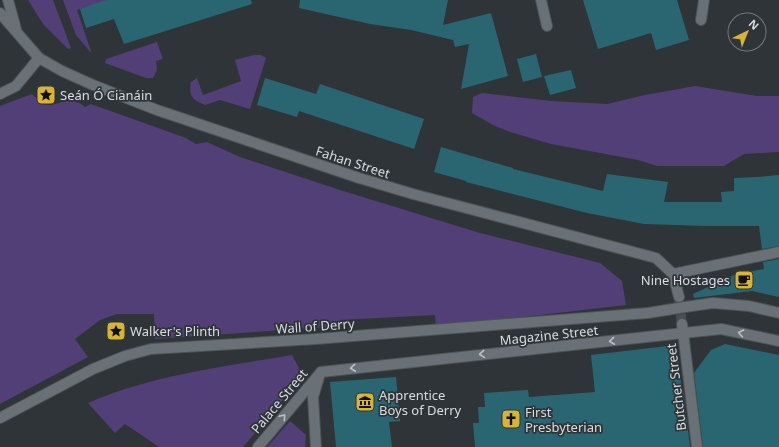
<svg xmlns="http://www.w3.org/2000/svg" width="779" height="447" viewBox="0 0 779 447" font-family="'Noto Sans',sans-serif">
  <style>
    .green { fill: #533f77 }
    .building { fill: #2a6671 }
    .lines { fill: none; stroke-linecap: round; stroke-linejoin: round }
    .minor-tunnel { stroke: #484d51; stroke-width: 10; stroke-dasharray: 10 5; stroke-linecap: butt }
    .minor-casing { stroke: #4c5255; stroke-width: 12 }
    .minor { stroke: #6a7176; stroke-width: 10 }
    .minor-bridge-casing { stroke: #4c5255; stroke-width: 12; stroke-linecap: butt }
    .minor-bridge { stroke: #6a7176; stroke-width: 10 }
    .oneway { stroke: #bcc1c5 }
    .labels { text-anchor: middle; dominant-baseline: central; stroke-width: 3.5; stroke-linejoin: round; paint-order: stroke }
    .poi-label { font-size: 13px; fill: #d8dcdf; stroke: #2e3438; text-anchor: start }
    .street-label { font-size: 13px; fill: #d8dcdf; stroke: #2e3438 }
  </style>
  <rect width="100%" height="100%" fill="#2e3438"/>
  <g class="green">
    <polygon points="28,0 53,0 71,48 68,49 43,24"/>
    <polygon points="63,0 105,0 105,1 77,10 92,54 76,35"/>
    <polygon points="157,42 163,59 156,61 157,70 153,78 146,78 105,63 106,59"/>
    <path d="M 254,55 L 261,55 L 266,58 L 250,109 L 220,100 L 205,105 C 193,100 188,97 191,82 L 197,78 L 203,95 L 241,81 L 235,60 Z"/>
    <polygon points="695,86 757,96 779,96 779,152 744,154 724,166 657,166 638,160 551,144 510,132 493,125 472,113 473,97 482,93 551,101 607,104 645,95"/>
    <path d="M 32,94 C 35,97 40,102 45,104 C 55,109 68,93 85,107 L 91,104 L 186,138 L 196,144 L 207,142 L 240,157 L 340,190 L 480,233 L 600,263 L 622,281 L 626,305 L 436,327 L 435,315 L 340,320 L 340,326 L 155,339 L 154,314 L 117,314 L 100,320 L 75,339 L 88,357 L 0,404 L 0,106 Z"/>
    <path d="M 292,355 L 300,370 L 299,381 L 243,447 L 159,447 L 125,424 L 115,433 L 88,403 C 152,375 223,367 292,355 Z"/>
    <polygon points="290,421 306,435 305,447 267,447"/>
  </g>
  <g class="building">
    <polygon points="106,0 251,0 252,4 124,44 114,19 86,28 80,9"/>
    <polygon points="300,0 448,0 443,25 491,13 508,76 461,89 469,44 455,47 453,40 411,30 370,24 299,8"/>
    <polygon points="583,0 677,0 689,40 656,50 651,33 598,49"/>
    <polygon points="536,54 542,77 523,82 517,59"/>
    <polygon points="571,70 576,88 550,95 544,76"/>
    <polygon points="265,78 316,94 320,84 424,119 414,149 299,111 297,117 257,105"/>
    <polygon points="441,147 513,168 513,169 603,191 607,174 668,182 664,202 722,202 721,192 734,191 734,178 758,177 779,175 779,246 762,249 759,226 707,226 644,224 587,213 466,182 466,181 434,172"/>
    <polygon points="779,259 779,297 752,291 694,298 693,294 736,274 764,269 763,262"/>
    <polygon points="725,344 779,355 779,447 703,447 694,373 711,350"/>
    <polygon points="676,345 682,390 683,388 690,447 475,447 473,423 479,423 478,407 485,407 484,393 528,390 529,397 595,392 591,355"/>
    <polygon points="396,377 400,421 389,422 392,447 336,447 330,382"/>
  </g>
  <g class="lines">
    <polyline class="minor-tunnel" points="679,299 682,324"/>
    <defs>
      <g id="minor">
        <polyline points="8,0 16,29"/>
        <polyline points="541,0 547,26"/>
        <polyline points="0,13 39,58 62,71 93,85 157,110 359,178 413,194 656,258 673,274 679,297"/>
        <polyline points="701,20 704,0"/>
        <polyline points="0,94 16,86 39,58"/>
        <polyline points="673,274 779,252"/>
        <polyline points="685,307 713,303 749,306 779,313"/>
        <polyline points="682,324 697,447"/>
        <polyline points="321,372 721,329 779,341"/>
        <polyline points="0,418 93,369 125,356 151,349 316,339 648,313"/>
        <polyline points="258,447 321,372"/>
        <polyline points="316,447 313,397 319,377"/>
      </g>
    </defs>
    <use href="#minor" class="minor-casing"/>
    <use href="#minor" class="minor"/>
    <defs>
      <polyline id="minor-bridge" points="648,313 685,307"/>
    </defs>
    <use href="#minor-bridge" class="minor-bridge-casing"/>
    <use href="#minor-bridge" class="minor-bridge"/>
  </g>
  <defs><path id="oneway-chevron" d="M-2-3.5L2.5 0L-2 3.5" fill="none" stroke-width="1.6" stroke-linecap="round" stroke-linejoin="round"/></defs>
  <g class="oneway">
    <use href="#oneway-chevron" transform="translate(741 333) rotate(-169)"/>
    <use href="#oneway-chevron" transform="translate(612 341) rotate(174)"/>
    <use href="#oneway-chevron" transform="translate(482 354) rotate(175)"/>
    <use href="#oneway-chevron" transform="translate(353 368) rotate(174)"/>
    <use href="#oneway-chevron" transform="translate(283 417) rotate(-50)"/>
  </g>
  <defs>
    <symbol id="sight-square" viewBox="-11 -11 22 22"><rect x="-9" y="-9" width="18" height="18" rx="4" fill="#d7b434" stroke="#2e3438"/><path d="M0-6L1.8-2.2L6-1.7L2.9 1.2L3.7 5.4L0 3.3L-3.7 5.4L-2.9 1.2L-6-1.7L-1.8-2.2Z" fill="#111"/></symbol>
    <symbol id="cafe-square" viewBox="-11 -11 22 22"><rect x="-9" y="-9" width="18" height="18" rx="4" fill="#d7b434" stroke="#2e3438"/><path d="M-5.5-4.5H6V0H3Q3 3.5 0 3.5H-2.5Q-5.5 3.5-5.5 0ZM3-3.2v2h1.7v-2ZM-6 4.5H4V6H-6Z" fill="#111"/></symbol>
    <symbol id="museum-square" viewBox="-11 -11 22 22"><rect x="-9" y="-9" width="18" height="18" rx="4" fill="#d7b434" stroke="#2e3438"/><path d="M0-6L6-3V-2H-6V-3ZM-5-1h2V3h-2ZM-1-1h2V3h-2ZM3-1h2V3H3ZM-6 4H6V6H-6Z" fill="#111"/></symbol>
    <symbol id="church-square" viewBox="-11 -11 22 22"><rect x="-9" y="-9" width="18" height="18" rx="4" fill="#d7b434" stroke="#2e3438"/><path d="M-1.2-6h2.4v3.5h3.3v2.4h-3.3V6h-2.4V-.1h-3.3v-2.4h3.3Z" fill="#111"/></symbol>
  </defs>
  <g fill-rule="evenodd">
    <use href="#sight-square" x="35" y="84" width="22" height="22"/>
    <use href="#cafe-square" x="733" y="269" width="22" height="22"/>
    <use href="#sight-square" x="105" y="320" width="22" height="22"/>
    <use href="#museum-square" x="354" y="391" width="22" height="22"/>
    <use href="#church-square" x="500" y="408" width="22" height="22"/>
  </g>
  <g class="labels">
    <g class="poi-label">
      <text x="60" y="95">Seán Ó Cianáin</text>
      <text x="730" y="280" text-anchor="end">Nine Hostages</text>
      <text x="130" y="331">Walker's Plinth</text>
      <text x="379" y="395">Apprentice<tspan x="379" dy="15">Boys of Derry</tspan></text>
      <text x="525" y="412">First<tspan x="525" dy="15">Presbyterian</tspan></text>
    </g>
    <g class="street-label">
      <text transform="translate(353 162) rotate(18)">Fahan Street</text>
      <text transform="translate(315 326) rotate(-4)">Wall of Derry</text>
      <text transform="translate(549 335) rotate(-6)">Magazine Street</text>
      <text transform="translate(676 387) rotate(-97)">Butcher Street</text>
      <text transform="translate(279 401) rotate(-50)">Palace Street</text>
    </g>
  </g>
  <g transform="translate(747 32) rotate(43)"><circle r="19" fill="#2e3438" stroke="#72777b"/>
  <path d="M0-3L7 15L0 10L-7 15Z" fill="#d7b434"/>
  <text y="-6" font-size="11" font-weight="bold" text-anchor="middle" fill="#d8dcdf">N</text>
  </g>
</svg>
